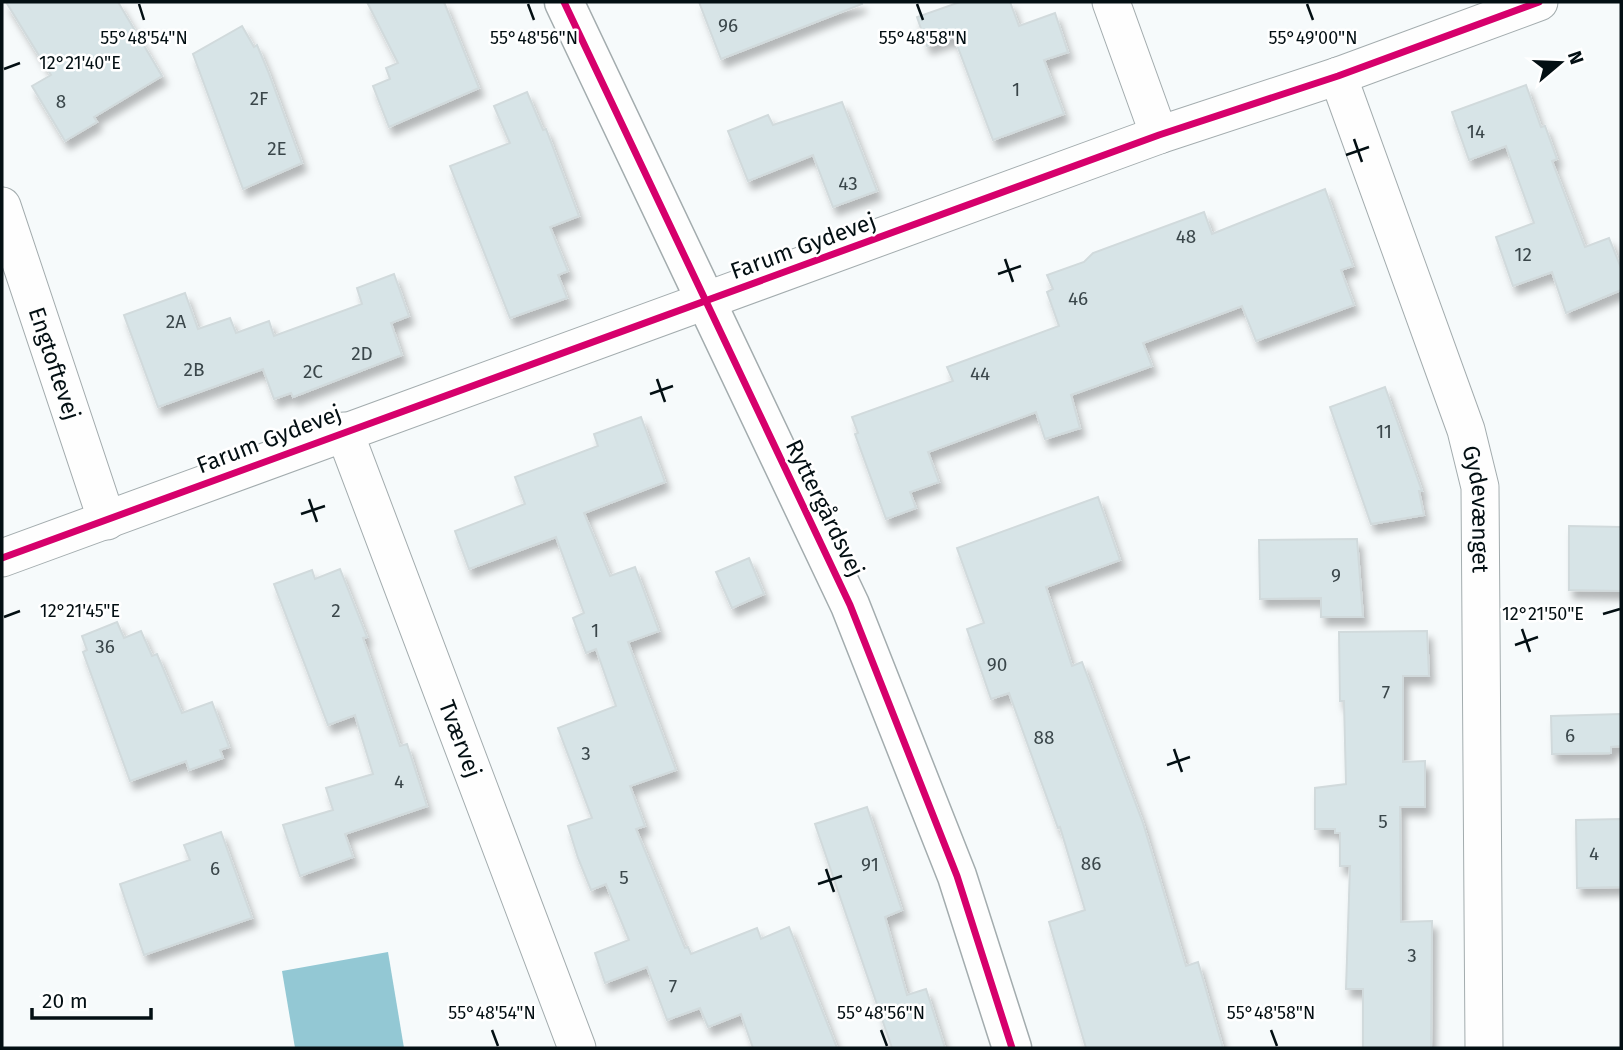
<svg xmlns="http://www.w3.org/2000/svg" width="1623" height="1050" viewBox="0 0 1623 1050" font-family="'Fira Sans',sans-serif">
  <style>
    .water { fill: #93c8d4 }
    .building { fill: #d7e4e7; stroke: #d1dadc; stroke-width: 2; filter: url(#shadow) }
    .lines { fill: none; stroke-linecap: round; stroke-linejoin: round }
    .minor-casing { stroke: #a3acae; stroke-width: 39 }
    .tertiary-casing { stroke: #a3acae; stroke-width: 41 }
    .minor { stroke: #fefefe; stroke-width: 37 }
    .tertiary { stroke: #fefefe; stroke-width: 38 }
    .cycleway-casing { stroke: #fff; stroke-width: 11 }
    .cycleway { stroke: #d6006c; stroke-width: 7 }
    .ticks { fill: none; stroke: #030f13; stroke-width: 2.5 }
    .labels { text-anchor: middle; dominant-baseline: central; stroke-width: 5; stroke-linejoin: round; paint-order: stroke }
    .number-label { font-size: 19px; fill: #3a464a }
    .street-label { font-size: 23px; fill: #030f13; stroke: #fff }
    .ticks-label { font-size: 18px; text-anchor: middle; fill: #030f13; stroke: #fff; stroke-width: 5; stroke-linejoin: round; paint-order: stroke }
  </style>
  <defs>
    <filter id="shadow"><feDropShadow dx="4.5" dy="8" stdDeviation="3.5" flood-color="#0004"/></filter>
  </defs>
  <rect width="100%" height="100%" fill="#f6fafb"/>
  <polygon class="water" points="388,952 404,1048 295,1048 282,971"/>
  <g class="building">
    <polygon points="6,2 118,2 162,76 94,117 97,122 65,141 32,86 51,75"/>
    <polygon points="367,2 444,2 479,88 389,127 373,86 390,79 386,68 398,63"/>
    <polygon points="699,2 861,2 862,4 721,59"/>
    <polygon points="960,2 1010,2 1019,26 1055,13 1068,52 1044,60 1064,114 993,140 954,37 927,46 917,17"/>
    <polygon points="242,26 254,47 257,45 268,71 302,163 243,189 193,54"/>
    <polygon points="1526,85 1541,127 1545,126 1557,159 1552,161 1585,247 1609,238 1621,268 1621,290 1566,313 1552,272 1513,286 1496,237 1534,223 1506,146 1469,160 1452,112"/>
    <polygon points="527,92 543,130 546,129 579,216 550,227 568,271 558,275 567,298 510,318 450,166 510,143 494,106"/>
    <polygon points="842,102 877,191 833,207 813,155 748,181 728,131 768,115 773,125"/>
    <polygon points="1325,189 1353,266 1341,270 1354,305 1256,341 1242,306 1143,343 1152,366 1071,395 1080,428 1045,439 1036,412 928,452 939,482 910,492 916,508 886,519 855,434 858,433 852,417 953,381 947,367 1059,326 1047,292 1053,289 1047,275 1084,262 1093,253 1204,212 1212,234"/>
    <polygon points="394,274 409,316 391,323 402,355 293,397 291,393 274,399 263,369 158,407 124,315 185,293 198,329 230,318 236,333 269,321 274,336 362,304 357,288"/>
    <polygon points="1385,387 1422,491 1419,491 1424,515 1371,524 1330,407"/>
    <polygon points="641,417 665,482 584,513 610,576 635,567 659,631 628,642 676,770 630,786 645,826 636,829 685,948 688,947 691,954 757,928 761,939 789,927 837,1048 753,1048 741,1014 708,1027 700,1008 667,1020 647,967 605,983 595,953 629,940 606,884 591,890 578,858 568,826 592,818 558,728 616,706 596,649 586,653 573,618 584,613 556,537 469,569 455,531 525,504 515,477 598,446 594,434"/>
    <polygon points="1098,497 1120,560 1046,587 1072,666 1082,662 1143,823 1186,966 1198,962 1223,1048 1086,1048 1049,922 1085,910 1060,827 1058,828 1009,693 991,699 967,629 984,623 957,548"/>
    <polygon points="1569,526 1621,527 1621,591 1569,590"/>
    <polygon points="1357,539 1363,617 1321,617 1321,598 1260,599 1259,540"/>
    <polygon points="749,558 764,594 732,608 716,572"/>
    <polygon points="340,569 367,637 363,638 400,746 407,744 427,806 345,834 353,857 300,876 283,825 333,810 326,788 373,774 355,715 328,725 274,584 312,570 315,579"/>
    <polygon points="117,622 124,638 141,631 152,656 157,654 182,713 212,702 229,747 220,750 223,758 189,770 186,761 130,781 83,652 87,650 82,636"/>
    <polygon points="1427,631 1429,676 1403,676 1403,762 1425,761 1425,807 1400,807 1401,922 1432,921 1431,1048 1363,1048 1363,989 1346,989 1350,866 1340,866 1340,833 1335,833 1335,829 1315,829 1315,788 1346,784 1344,701 1340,701 1339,632"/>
    <polygon points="1621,714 1621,746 1611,747 1611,753 1552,754 1551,716"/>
    <polygon points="867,807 902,910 885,917 907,995 926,989 945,1048 892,1048 815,824"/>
    <polygon points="1621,819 1621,887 1577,888 1576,820"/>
    <polygon points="221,832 252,918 144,955 120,884 190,860 184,845"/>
  </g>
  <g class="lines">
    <defs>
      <g id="minor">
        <polyline points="1111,2 1159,135"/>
        <path id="s1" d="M 1338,76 L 1466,430 L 1480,487 L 1484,1048"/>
        <path id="s2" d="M 2,206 L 107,521"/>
        <path id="s3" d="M 344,431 L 577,1048"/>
        <polyline points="2,558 1159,135 1338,76 1539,2"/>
      </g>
      <polyline id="tertiary" points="564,2 850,605 957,876 1012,1048"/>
    </defs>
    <use href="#minor" class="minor-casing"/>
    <use href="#tertiary" class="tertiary-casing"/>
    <use href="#minor" class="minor"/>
    <use href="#tertiary" class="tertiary"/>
    <defs>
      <g id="cycleway">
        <polyline points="564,2 850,605 957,876 1012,1048"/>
        <polyline points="2,558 1159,135 1338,76 1539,2"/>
      </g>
    </defs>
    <use href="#cycleway" class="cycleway-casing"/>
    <use href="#cycleway" class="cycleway"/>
  </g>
  <path class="ticks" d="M 139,4 L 144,20M 528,4 L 534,20M 917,4 L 923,20M 1307,4 L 1313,20M 4,69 L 20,63M 1354,139 L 1362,162M 1346,155 L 1369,147M 1005,259 L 1013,282M 998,274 L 1021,266M 657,379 L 665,402M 650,394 L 673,386M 309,499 L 317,522M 301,514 L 325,506M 1603,614 L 1620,609M 4,617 L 20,611M 1522,629 L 1530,652M 1515,645 L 1538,637M 1174,749 L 1182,772M 1167,765 L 1190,757M 826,869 L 834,892M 818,884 L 842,876M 492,1030 L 498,1046M 881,1030 L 887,1046M 1271,1030 L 1277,1046"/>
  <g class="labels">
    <g class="number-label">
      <text x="728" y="25">96</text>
      <text x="1016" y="89">1</text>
      <text x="259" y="98">2F</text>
      <text x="61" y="101">8</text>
      <text x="1476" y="131">14</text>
      <text x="277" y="148">2E</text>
      <text x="848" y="183">43</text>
      <text x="1186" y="236">48</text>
      <text x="1523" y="254">12</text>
      <text x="1078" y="298">46</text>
      <text x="176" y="321">2A</text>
      <text x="362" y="353">2D</text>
      <text x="194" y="369">2B</text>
      <text x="313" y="371">2C</text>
      <text x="980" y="373">44</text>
      <text x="1384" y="431">11</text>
      <text x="1336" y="575">9</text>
      <text x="336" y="610">2</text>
      <text x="595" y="630">1</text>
      <text x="105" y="646">36</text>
      <text x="997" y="664">90</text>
      <text x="1386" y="692">7</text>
      <text x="1570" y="735">6</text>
      <text x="1044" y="737">88</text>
      <text x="586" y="753">3</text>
      <text x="399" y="781">4</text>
      <text x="1383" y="821">5</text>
      <text x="1594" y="853">4</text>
      <text x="1091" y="863">86</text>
      <text x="870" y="864">91</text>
      <text x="215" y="868">6</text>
      <text x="624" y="877">5</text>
      <text x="1412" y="955">3</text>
      <text x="673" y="986">7</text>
    </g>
    <g class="street-label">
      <text transform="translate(803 246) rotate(-20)">Farum Gydevej</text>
      <text stroke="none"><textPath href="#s2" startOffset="166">Engtoftevej</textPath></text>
      <text transform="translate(269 439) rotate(-21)">Farum Gydevej</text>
      <text transform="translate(825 508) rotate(64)">Ryttergårdsvej</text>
      <text stroke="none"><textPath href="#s1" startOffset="457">Gydevænget</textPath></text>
      <text stroke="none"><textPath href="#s3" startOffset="329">Tværvej</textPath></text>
    </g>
  </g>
  <g class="ticks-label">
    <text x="144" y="44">55°48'54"N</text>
    <text x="534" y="44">55°48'56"N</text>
    <text x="923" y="44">55°48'58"N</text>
    <text x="1313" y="44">55°49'00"N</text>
    <text x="80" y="69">12°21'40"E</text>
    <text x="80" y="617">12°21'45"E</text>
    <text x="1543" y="620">12°21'50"E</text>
    <text x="492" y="1019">55°48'54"N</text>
    <text x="881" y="1019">55°48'56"N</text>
    <text x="1271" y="1019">55°48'58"N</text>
  </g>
  <rect width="1623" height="1050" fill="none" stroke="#030f13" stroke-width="7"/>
  <g transform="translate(1560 63) rotate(71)" stroke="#ffffff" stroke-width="5" paint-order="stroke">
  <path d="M0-5L12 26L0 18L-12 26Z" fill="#030f13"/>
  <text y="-10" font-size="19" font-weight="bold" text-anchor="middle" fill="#030f13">N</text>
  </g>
  <path d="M32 1008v10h119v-10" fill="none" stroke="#030f13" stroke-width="3.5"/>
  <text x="42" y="1008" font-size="21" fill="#030f13" stroke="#ffffff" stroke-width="5" paint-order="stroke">20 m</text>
</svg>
